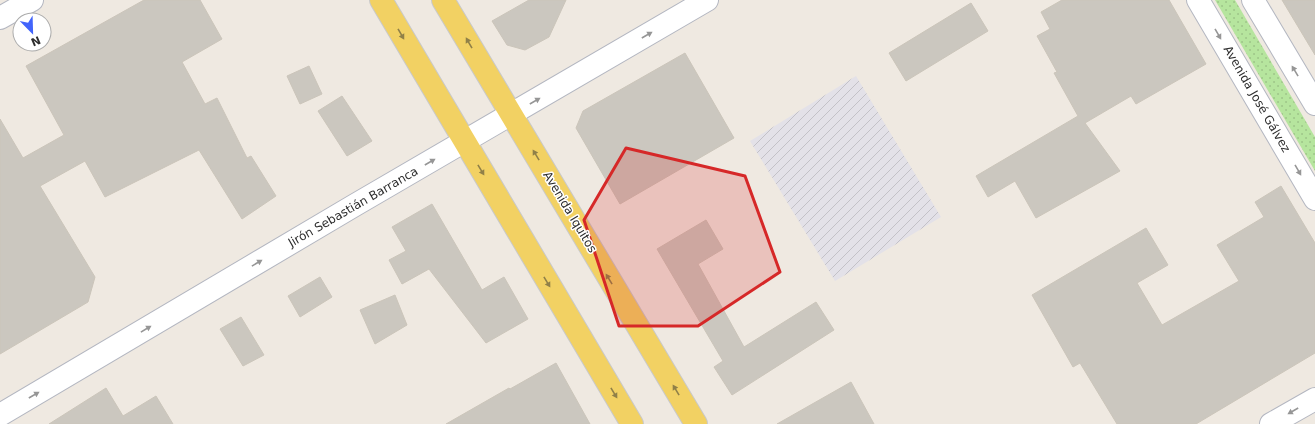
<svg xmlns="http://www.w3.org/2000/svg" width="1315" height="424" viewBox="0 0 1315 424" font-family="'DejaVu Sans',sans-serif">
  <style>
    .industrial { fill: url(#industrial-furrows) }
    .grass { fill: url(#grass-dots) }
    .building { fill: #cbc7bf; stroke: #cbc5ba }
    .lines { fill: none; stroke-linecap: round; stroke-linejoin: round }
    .minor-casing { stroke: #b4b7c1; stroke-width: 24 }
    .major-casing { stroke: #c9c9c9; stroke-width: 24 }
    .minor { stroke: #fff; stroke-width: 22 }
    .major { stroke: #f2d163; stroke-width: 22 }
    .oneway { fill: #908048 }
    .oneway2 { fill: #969696 }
    .marked { fill: #d62828; fill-opacity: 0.2; stroke: #d62828; stroke-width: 3; stroke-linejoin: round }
    .labels { text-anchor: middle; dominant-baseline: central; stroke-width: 3; stroke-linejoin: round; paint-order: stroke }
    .street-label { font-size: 12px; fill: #2e2e2e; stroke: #fff }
  </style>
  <defs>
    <pattern id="industrial-furrows" width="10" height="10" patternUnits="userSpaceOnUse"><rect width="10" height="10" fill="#e3e1e8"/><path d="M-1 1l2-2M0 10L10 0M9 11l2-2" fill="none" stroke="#c3c1c7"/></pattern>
    <pattern id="grass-dots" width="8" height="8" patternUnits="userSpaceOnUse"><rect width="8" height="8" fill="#b6e59e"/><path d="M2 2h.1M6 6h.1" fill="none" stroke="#9dc588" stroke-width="1.8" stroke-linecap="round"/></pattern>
  </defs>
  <rect width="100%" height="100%" fill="#efe9e1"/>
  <polygon class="industrial" points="856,76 941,217 835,281 750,141"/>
  <polygon class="grass" points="1215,0 1235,0 1315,137 1315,171"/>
  <g class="building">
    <polygon points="144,0 200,0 222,39 182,62 205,104 217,98 247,158 251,156 276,196 242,219 199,150 105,197 85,161 40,186 95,277 88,302 0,354 0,119 23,158 64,135 26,66"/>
    <polygon points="529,0 566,0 549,37 525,50 507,45 492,21"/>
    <polygon points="1062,0 1169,0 1206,64 1136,104 1131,96 1085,123 1120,171 1036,218 1015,181 988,197 976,176 1078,116 1054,73 1057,72 1037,36 1050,29 1041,12"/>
    <polygon points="1282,0 1315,0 1315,55"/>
    <polygon points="971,3 988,31 906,81 889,53"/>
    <polygon points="685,53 734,138 620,204 576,128 583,111"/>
    <polygon points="309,66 322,94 300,104 287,76"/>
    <polygon points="342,96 372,141 347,156 318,111"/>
    <polygon points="1281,186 1315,243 1315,353 1196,424 1117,424 1080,363 1073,367 1032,295 1146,228 1168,265 1137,283 1162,325 1239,281 1217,245 1264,217 1255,202"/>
    <polygon points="432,204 482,290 504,277 528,319 486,343 429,269 402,284 389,260 406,251 392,227"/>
    <polygon points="706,220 723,249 698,264 744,347 816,302 834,330 732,395 714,367 723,361 657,249"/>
    <polygon points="320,277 332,297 300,317 288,296"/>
    <polygon points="395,295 407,325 375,344 360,310"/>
    <polygon points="241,317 264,355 243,366 220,329"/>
    <polygon points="556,363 590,424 446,424 509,388 510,389"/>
    <polygon points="851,382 874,424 777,424"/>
    <polygon points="106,388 123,416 156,396 173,424 49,424"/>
  </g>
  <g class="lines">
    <defs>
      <g id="minor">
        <polyline points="1198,0 1315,199"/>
        <polyline points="1253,0 1315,104"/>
        <polyline points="0,18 32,0"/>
        <polyline points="0,415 355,205 707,0"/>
        <polyline points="1271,424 1315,399"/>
      </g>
      <g id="major">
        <polyline points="381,0 632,424"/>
        <polyline points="443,0 696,424"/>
      </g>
    </defs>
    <use href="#minor" class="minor-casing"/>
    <use href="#major" class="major-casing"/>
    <use href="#minor" class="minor"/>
    <use href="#major" class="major"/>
  </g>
  <defs><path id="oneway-solid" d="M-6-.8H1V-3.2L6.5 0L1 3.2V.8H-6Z"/></defs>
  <g class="oneway">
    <use href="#oneway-solid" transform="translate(401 34) rotate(60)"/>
    <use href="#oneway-solid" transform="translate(469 43) rotate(-120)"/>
    <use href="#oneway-solid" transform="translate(536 155) rotate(-121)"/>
    <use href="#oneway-solid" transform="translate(481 170) rotate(59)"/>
    <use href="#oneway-solid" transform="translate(609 279) rotate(-121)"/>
    <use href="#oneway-solid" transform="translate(547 282) rotate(59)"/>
    <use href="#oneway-solid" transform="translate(676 390) rotate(-121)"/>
    <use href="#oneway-solid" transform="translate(614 393) rotate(59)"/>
  </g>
  <g class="oneway2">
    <use href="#oneway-solid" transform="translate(1218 34) rotate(60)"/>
    <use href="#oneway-solid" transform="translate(647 35) rotate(-30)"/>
    <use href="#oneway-solid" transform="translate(1295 71) rotate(-121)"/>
    <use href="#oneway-solid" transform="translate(535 101) rotate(-30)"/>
    <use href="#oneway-solid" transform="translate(430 162) rotate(-30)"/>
    <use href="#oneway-solid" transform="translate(1298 170) rotate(60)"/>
    <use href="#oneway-solid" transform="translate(257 263) rotate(-31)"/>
    <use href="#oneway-solid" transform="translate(146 329) rotate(-31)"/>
    <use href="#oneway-solid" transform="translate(34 395) rotate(-30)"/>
    <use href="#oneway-solid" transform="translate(1293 411) rotate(150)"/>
  </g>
  <path class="marked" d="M 626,148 L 745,176 L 780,272 L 698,326 L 619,326 L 584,220 Z"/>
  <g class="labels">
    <g class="street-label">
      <text transform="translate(1257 99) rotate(60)">Avenida José Gálvez</text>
      <text transform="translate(353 207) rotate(-30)">Jirón Sebastián Barranca</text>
      <text transform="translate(570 212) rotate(59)">Avenida Iquitos</text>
    </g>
  </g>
  <g transform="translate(32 32) rotate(157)"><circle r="19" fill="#ffffff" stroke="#ababab"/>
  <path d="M0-3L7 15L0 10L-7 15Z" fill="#4264fb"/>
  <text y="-6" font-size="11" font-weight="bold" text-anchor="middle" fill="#2e2e2e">N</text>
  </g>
</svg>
